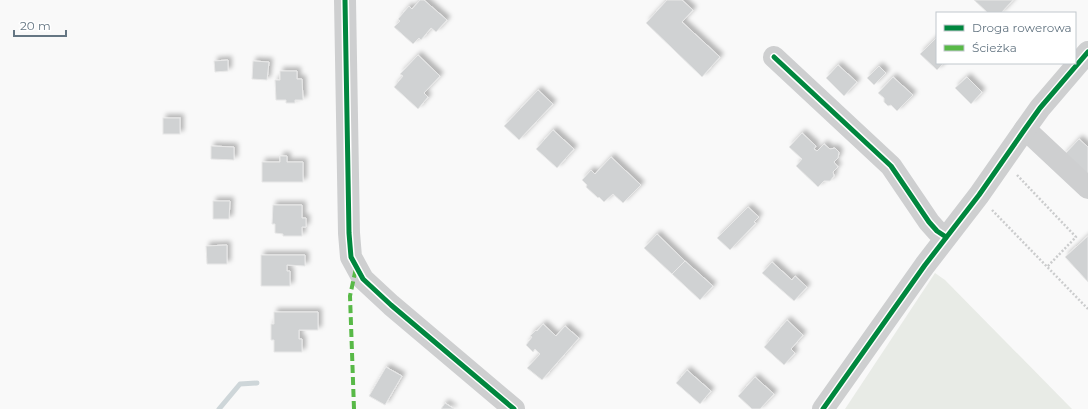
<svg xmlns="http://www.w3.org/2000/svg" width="1088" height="409" viewBox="0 0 1088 409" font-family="Montserrat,sans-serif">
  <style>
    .green { fill: #e8ebe6 }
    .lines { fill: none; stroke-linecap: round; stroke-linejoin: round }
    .stream { stroke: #ced6d9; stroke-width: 5 }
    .building { fill: #d0d2d3; stroke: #e8e8e8; filter: url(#shadow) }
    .path { stroke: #cbcccd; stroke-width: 2.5; stroke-dasharray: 2 2; stroke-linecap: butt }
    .minor { stroke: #cecfd0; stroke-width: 22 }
    .quiet { stroke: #58b947; stroke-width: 4; stroke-dasharray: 8 4; stroke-linecap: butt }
    .cycleway-casing { stroke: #fff; stroke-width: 8 }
    .cycleway { stroke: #00873e; stroke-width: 5 }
  </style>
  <defs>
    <filter id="shadow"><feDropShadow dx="3.5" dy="-3.5" stdDeviation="2" flood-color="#0004"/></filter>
  </defs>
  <rect width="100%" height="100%" fill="#f9f9f9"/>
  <polygon class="green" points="935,273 945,280 1072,409 845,409"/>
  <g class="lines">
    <polyline class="stream" points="219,409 240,384 257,383"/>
  </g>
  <g class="building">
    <polygon points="420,0 424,0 447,20 436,32 431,28 421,40 419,38 413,44 394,27 400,21 398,19 409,6 412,9"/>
    <polygon points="667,0 682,0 693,10 682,22 720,57 702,77 646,23"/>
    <polygon points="974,0 1013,0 1001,13 988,13"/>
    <polygon points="937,37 937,63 944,63 937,70 920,54"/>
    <polygon points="418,55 440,76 424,93 428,97 418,109 394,87 403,76 400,74"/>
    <polygon points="228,60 228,71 215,72 214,61"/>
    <polygon points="253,61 269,62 267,80 252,79"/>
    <polygon points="838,65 857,82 844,96 826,78"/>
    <polygon points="879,66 886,73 874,85 867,78"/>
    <polygon points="280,71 297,71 297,79 302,79 303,100 295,100 295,103 286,103 286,100 276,100 275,80 280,80"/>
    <polygon points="893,77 913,95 897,111 891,105 888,106 884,102 884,98 878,93"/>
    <polygon points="967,77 982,92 971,104 955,88"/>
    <polygon points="538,90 553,104 519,140 504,126"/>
    <rect x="163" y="118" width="17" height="16"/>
    <polygon points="553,130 574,149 557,168 536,149"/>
    <polygon points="802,133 816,146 814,149 817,151 824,144 830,149 835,148 839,152 838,158 834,162 838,167 833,172 834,176 830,181 824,181 818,187 796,166 802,159 789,147"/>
    <polygon points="1079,139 1088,147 1088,179 1063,156"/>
    <polygon points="211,146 234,147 234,160 211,159"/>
    <polygon points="280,156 287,156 287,162 303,162 303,182 262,182 262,162 280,162"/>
    <polygon points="611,157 641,185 623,203 613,194 604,202 599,197 598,198 586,187 587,185 582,180 591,170 595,174"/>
    <polygon points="213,201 230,201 229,219 213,219"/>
    <polygon points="273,205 302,205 302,218 306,218 306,227 302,227 302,236 283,236 283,234 275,233 275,224 272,224"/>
    <polygon points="748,207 759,217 754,222 756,223 730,250 717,238"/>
    <polygon points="657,234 685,261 672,274 644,248"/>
    <polygon points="1088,236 1088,282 1065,257"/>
    <polygon points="227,245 227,264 207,264 206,246"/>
    <polygon points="261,255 305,255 305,266 287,265 287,271 290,271 290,286 261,286"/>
    <polygon points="685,261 713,286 700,300 672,274"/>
    <polygon points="772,262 792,280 795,276 807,287 794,301 762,273"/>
    <polygon points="274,312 318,312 318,330 299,330 299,339 302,339 302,352 274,352 274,340 271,340 271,324 274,324"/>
    <polygon points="787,320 803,335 791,349 795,353 784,365 764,347"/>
    <polygon points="543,324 556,336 565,326 579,338 542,380 527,368 540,354 535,349 533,352 526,345 532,337 530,336 536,330 537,331"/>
    <polygon points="386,367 402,376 385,405 369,396"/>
    <polygon points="687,370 711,391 700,404 676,383"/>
    <polygon points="755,377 774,394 760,409 752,409 738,396"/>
    <polygon points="445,403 454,409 441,409"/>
  </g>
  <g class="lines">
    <g class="path">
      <polyline points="1017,175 1076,237 1047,267"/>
      <polyline points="992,210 1088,309"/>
    </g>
    <g class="minor">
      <polyline points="345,0 349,233 351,257 363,279 391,305 514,409"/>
      <polyline points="774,57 891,166 929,222 937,231 946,237"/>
      <polyline points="1025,129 1088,188"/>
      <polyline points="823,409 925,265 979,195 1025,129 1040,108 1088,52"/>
    </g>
    <polyline class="quiet" points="354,409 350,296 356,268"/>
    <defs>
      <g id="cycleway">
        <polyline points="345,0 349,233 351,257 363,279 391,305 514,409"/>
        <polyline points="774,57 891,166 929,222 937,231 946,237"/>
        <polyline points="823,409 925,265 979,195 1025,129 1040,108 1088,52"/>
      </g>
    </defs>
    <use href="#cycleway" class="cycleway-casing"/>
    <use href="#cycleway" class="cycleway"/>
  </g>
  <rect x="936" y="12" width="140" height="52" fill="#ffffff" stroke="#c1c8cd"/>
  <rect x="944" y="25" width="20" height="6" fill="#00873e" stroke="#c1c8cd"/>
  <text x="972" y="32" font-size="12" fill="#657683">Droga rowerowa</text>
  <rect x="944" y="45" width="20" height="6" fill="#58b947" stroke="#c1c8cd"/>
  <text x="972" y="52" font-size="12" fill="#657683">Ścieżka</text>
  <path d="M14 30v6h52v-6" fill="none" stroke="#657683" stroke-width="2"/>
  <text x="20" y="30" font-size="12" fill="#657683" stroke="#ffffff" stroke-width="3" paint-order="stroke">20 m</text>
</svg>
